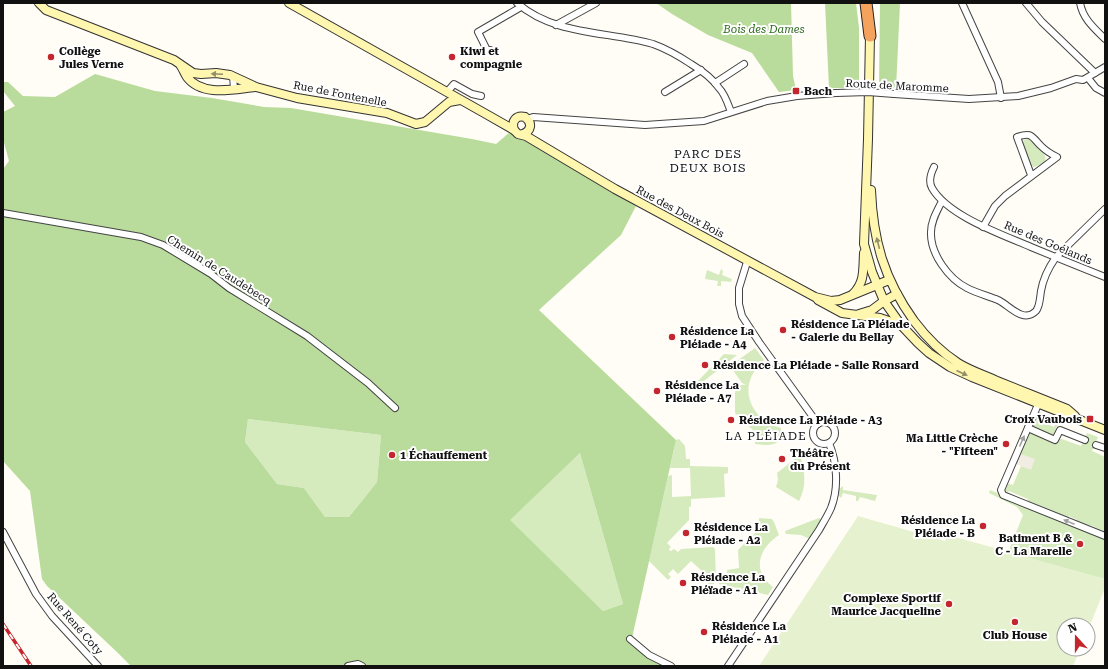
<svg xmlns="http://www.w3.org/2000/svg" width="1108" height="669" viewBox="0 0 1108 669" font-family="'Roboto Serif',serif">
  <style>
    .green { fill: #d5ebbd }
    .forest { fill: #b9dc9c; fill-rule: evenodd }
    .pitch { fill: #e6f2cf }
    .plaza { fill: #f1ede2 }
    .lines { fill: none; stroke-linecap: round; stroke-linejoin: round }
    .street-casing { stroke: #444; stroke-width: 8 }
    .secondary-casing { stroke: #333; stroke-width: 10 }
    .highway-casing { stroke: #222; stroke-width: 13 }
    .street { stroke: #fff; stroke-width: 6 }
    .secondary { stroke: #fff6b0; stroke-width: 8 }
    .highway { stroke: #f5a25d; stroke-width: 11 }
    .rail-casing { stroke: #c4262e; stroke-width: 3.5 }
    .rail { stroke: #fff; stroke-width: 2; stroke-dasharray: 6; stroke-linecap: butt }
    .street-bridge-casing { stroke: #444; stroke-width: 8; stroke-linecap: butt }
    .street-bridge { stroke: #fff; stroke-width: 6 }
    .oneway { fill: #948f68 }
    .oneway2 { fill: #a0a0a0 }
    .poi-dot { fill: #c4262e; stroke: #fff; stroke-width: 1.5 }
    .labels { text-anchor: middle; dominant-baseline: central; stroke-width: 4; stroke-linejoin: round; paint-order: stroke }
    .park-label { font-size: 11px; font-style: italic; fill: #2f6b1f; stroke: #fff }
    .poi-label { font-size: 11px; font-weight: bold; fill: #111; stroke: #fff; text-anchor: start }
    .street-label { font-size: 11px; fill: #111; stroke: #fff }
    .neighbourhood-label { font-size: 12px; letter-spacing: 1px; fill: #111; stroke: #fff }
  </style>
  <rect width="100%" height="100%" fill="#fffdf5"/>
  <g class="green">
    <path d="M 1026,139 L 1030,139 C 1036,145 1048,153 1045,162 L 1035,167 L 1031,166 L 1022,143 L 1023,141 Z"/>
    <polygon points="721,269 723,271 722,275 732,279 731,282 721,281 721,286 717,286 718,281 705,279 707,270 719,275"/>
    <path d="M 755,348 L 764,360 C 757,366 751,375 749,384 C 745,405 762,424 781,428 L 781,439 C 774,447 765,445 755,444 L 755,432 L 735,413 L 735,385 L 746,385 L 742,383 L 730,366 Z"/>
    <polygon points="724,354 737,355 700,384 697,382"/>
    <polygon points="1036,410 1042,413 1039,421 1054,427 1058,419 1059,421 1054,433 1059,438 1081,446 1087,433 1098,437 1092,451 1105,457 1105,534 1103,533 1103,531 1090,525 1089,528 1077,522 1077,520 1069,516 1067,519 1028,501 1028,499 1009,491 1008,493 1004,490 1006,483 1013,485 1021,466 1031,469 1018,453"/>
    <polygon points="248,419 381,435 377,482 349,517 325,517 304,488 277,484 245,442"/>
    <polygon points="679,439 685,446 686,459 690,459 690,466 728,467 728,473 724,474 725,497 691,499 691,506 689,507 689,520 667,543 671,547 669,549 670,551 671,551 674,549 678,552 681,549 713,547 715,549 716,582 711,586 701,577 704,573 691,561 678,574 673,569 668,574 671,577 668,580 649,561 668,476 672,475 672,497 691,496 690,468 670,468 676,440"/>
    <polygon points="580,453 623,604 603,611 509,520"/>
    <path d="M 800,455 C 805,471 807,486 799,501 L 776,487 L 778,480 L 777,473 Z"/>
    <polygon points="843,486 843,490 877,495 875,501 860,497 858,501 856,501 856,496 843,493 841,498 839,496 838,490"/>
    <polygon points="990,490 1105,536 1105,579 1008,553 1023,515 1017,507 989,493"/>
    <path d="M 759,518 L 772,519 L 774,522 L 779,535 C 759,548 751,571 773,587 L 768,595 L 719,584 L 720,573 L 727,573 L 727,570 L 739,568 L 738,550 L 759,529 Z"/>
    <polygon points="819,518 822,520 810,539 801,535 786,534 785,531"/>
  </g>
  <g class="forest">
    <polygon points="656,3 791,3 793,76 796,90 779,92 752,53 708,35 672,14"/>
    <polygon points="825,3 856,3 859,28 859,88 829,88"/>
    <polygon points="880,3 900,3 896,89 879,88"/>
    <path d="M 95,74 L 155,91 L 212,98 L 264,107 L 291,108 L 472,139 L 496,144 L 510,132 L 636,206 L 621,235 L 539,310 L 676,440 L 632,638 L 666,666 L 131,666 L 119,654 L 47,586 L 42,579 L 30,491 L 3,461 L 3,169 L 9,161 L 3,139 L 3,112 L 15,106 L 3,91 L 3,82 L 8,82 L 23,96 L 55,97 ZM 248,419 L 381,435 L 377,482 L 349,517 L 325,517 L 304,488 L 277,484 L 245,442 ZM 580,453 L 623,604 L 603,611 L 510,520 Z"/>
  </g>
  <polygon class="pitch" points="858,516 945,541 948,535 1105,579 1105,588 1088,630 1088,625 1064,625 1064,649 1080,649 1073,666 759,666"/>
  <polygon class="plaza" points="1018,453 1035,459 1031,470 1014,463"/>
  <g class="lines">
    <defs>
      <g id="street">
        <path d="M 517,3 C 555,36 608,31 653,44 C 667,49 679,56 691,64 C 701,70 712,78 719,88 C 725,94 728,104 731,112"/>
        <polyline points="962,3 998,82 1001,98"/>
        <polyline points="1026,3 1042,22 1095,73"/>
        <path d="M 1080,3 C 1083,19 1094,28 1105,39"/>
        <polyline points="556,25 596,3"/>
        <polyline points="490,50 487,50 478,32 521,7"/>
        <polyline points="233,76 234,89"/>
        <polyline points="1088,78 1096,88 1105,93"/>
        <polyline points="715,83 744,64"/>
        <polyline points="447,92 454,84 472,94 481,96"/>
        <polyline points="665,92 701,70"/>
        <polyline points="894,94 969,99 1018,96 1051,88 1076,79 1083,80 1105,67"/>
        <polyline points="527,119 533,117 645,125 704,121 767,101 797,96 836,93"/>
        <path d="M 934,167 C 931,173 928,181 932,188 C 948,216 1001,234 1031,247 C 1055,257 1080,267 1105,277"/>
        <path d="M 942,201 C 937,211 931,221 931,232 C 930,254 949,279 967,288 C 977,293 988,296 998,300 C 1009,305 1023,324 1036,311 C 1040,306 1040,297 1041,291 C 1043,279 1049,267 1056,257 L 1105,209"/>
        <polyline points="3,213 141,237 163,245 211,274 229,288 307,336 368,383 395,408"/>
        <path d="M 983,227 L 995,206 L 1005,196 L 1057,157 C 1051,154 1045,150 1041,146 C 1031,136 1032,132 1017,137 L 1031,175"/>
        <polyline points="747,262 739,288 739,304 742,316 759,342 818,424"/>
        <polyline points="1040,400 1001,490 1003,495 1105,536"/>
        <circle cx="824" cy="433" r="11"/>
        <polyline points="1028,428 1055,440 1060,430 1085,440"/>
        <polyline points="1096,445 1105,448"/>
        <polyline points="3,532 36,594 52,616 98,666"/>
        <polyline points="630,639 649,655 671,666"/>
        <polyline points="348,666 358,664 362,666"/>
        <path d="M 728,666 L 819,530 C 823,523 828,515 831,508 C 839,488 837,462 829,443"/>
      </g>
      <g id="secondary">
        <polyline points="39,3 46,10 174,60 193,73 201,74 216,73 230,75 256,87 297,98 387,113 416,124 425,122 449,102 460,100"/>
        <polyline points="289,3 486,114 514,130 518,134 526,136 615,189 815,297 831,301 840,300 889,280"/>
        <polyline points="870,36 868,139 864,244 872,272 884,301 901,325 918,343 929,353 950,367 972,377 1105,430"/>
        <path d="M 181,66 C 183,69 185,74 187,77 C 202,97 234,89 255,87"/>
        <path d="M 514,130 C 511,121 516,115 525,117 C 533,123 531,131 523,134"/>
        <path d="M 871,190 C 873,241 884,279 914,321 C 926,337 941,352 958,363 C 969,370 984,375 997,381 C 1020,390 1044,400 1067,409 L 1075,416"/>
        <path d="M 853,294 C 865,282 863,270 864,253"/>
        <polyline points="818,300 842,313 880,318 901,325"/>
        <polyline points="859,314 872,310 884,301 897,294"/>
      </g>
      <polyline id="highway" points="866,3 870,36"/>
    </defs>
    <use href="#street" class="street-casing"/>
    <use href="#secondary" class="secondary-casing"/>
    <use href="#highway" class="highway-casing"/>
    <use href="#street" class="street"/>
    <use href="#secondary" class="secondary"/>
    <use href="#highway" class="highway"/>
    <defs>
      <polyline id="rail" points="3,624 31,666"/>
    </defs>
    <use href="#rail" class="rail-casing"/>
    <use href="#rail" class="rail"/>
    <defs>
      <polyline id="street-bridge" points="836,93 868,92 894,94"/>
    </defs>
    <use href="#street-bridge" class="street-bridge-casing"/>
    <use href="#street-bridge" class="street-bridge"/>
  </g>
  <defs><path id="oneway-solid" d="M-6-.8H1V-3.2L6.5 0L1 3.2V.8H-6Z"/></defs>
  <g class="oneway">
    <use href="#oneway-solid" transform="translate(217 74) rotate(-178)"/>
    <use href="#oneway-solid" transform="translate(878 243) rotate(-104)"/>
    <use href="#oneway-solid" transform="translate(962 373) rotate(25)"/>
  </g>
  <g class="oneway2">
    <use href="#oneway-solid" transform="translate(1022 441) rotate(-66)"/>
    <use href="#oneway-solid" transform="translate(1069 522) rotate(-158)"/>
  </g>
  <g class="poi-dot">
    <circle cx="51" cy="57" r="4"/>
    <circle cx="452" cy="57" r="4"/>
    <rect x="792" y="87" width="8" height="8" rx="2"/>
    <circle cx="783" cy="330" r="4"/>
    <circle cx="672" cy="337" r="4"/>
    <circle cx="705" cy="365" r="4"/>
    <circle cx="657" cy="391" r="4"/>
    <rect x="1086" y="415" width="8" height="8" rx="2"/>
    <circle cx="731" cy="420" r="4"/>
    <circle cx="1006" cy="444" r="4"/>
    <circle cx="392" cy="455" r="4"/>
    <circle cx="782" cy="459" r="4"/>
    <circle cx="983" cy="526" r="4"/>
    <circle cx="686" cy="533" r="4"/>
    <circle cx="1080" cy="544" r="4"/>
    <circle cx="683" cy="583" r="4"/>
    <circle cx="949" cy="604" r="4"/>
    <circle cx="1015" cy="622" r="4"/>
    <circle cx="704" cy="632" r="4"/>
  </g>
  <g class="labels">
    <g class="park-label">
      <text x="764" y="29">Bois des Dames</text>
    </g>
    <g class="poi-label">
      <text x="59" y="51">Collège<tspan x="59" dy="13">Jules Verne</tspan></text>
      <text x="460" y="51">Kiwi et<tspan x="460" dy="13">compagnie</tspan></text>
      <text x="804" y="91">Bach</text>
      <text x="791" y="324">Résidence La Pléiade<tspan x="791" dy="13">- Galerie du Bellay</tspan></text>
      <text x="680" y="331">Résidence La<tspan x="680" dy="13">Pléiade - A4</tspan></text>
      <text x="713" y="365">Résidence La Pléiade - Salle Ronsard</text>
      <text x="665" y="385">Résidence La<tspan x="665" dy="13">Pléiade - A7</tspan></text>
      <text x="1082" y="419" text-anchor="end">Croix Vaubois</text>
      <text x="739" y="420">Résidence La Pléiade - A3</text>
      <text x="998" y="438" text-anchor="end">Ma Little Crèche<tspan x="998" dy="13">- "Fifteen"</tspan></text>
      <text x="790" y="453">Théâtre<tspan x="790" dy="13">du Présent</tspan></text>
      <text x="400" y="455">1 Échauffement</text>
      <text x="975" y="520" text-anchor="end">Résidence La<tspan x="975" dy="13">Pléiade - B</tspan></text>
      <text x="694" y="527">Résidence La<tspan x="694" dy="13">Pléiade - A2</tspan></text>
      <text x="1072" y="538" text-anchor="end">Batiment B &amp;<tspan x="1072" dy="13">C - La Marelle</tspan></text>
      <text x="691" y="577">Résidence La<tspan x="691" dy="13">Pléïade - A1</tspan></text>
      <text x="941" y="598" text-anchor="end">Complexe Sportif<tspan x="941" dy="13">Maurice Jacqueline</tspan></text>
      <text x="712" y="626">Résidence La<tspan x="712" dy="13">Pléiade - A1</tspan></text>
      <text x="1015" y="635" text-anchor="middle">Club House</text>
    </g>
    <g class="street-label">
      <text transform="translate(897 86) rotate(3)">Route de Maromme</text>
      <text transform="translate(340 94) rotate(11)">Rue de Fontenelle</text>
      <text transform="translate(680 212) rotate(28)">Rue des Deux Bois</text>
      <text transform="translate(1048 243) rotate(23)">Rue des Goélands</text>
      <text transform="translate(219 270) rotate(32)">Chemin de Caudebecq</text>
      <text transform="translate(75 624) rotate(49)">Rue René Coty</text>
    </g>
    <g class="neighbourhood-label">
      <text x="708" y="154">PARC DES<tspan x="708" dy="14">DEUX BOIS</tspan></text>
      <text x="766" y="436">LA PLÉIADE</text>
    </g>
  </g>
  <rect width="1108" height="669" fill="none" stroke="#111111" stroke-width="8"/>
  <g transform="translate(1076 637) rotate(339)"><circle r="19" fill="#ffffff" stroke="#a0a0a0"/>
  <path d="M0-3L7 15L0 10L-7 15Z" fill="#c4262e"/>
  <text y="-6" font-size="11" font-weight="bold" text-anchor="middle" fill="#111111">N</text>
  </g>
</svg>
